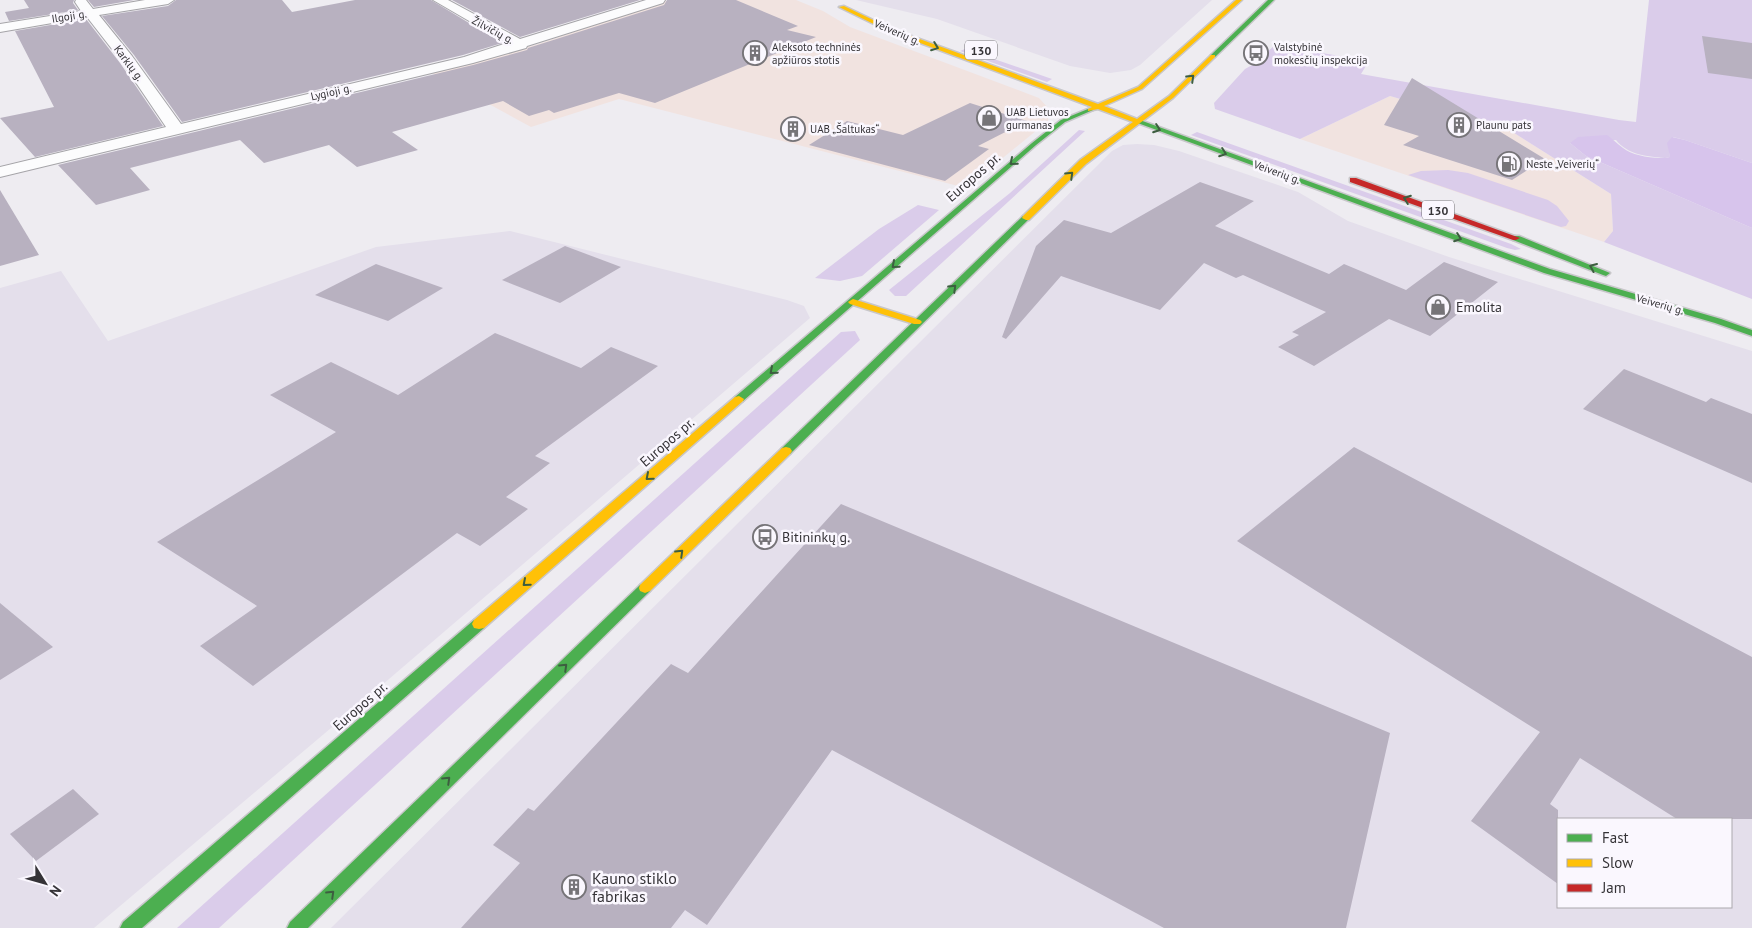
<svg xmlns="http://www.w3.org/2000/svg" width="1752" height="928" viewBox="0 0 1752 928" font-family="'PT Sans',sans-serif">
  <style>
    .commercial { fill: #f1e3e0 }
    .built { fill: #e4dfeb; fill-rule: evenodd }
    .green { fill: #daccea }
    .forest { fill: #d7c4ec }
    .building { fill: #b8b1c0 }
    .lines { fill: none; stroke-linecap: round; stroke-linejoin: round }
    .street-casing { stroke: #a5a4a8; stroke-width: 2 }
    .fast-casing { stroke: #c8c7ca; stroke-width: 3 }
    .slow-casing { stroke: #c8c7ca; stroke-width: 3 }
    .jam-casing { stroke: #c8c7ca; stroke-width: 3 }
    .street { fill: #fcfcfd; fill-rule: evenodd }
    .fast { fill: #4caf50; fill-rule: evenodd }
    .slow { fill: #ffc107; fill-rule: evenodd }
    .jam { fill: #c62828; fill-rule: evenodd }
    .oneway { stroke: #3d5e40 }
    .labels { text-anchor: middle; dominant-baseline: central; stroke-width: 5; stroke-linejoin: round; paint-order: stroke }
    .far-street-label { font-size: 11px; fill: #353337; stroke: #faf7fe }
    .far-poi-label { font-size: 11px; fill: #353337; stroke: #faf7fe; text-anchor: start }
    .shield { fill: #faf7fe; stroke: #706e73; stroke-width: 1 }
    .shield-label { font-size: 12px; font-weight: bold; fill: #353337 }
    .street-label { font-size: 14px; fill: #353337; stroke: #faf7fe }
    .poi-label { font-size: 14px; fill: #353337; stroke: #faf7fe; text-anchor: start }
    .near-poi-label { font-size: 16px; fill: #353337; stroke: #faf7fe; text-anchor: start }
  </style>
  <rect width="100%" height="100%" fill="#eeecf1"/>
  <g class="commercial">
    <polygon points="669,0 796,0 823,11 850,27 1039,98 1049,109 1048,121 966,188 619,99 531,127 432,73 538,44"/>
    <polygon points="1390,96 1511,131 1611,194 1613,231 1604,242 1300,139"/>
  </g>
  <g class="built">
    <polygon points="856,0 1212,0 1140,65 1131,70 1110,73 1070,66 937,19"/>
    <path d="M 1137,144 L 1154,145 L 1179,151 L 1298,192 L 1348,221 L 1449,257 L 1752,351 L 1752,928 L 331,928 L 1112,151 L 1123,145 ZM 1558,819 L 1731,819 L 1731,907 L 1558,907 Z"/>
    <polygon points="510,231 787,300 804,306 810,318 382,685 94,928 0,928 0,288 61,271 108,341 376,247"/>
  </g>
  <g class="green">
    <path d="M 1649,0 L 1752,0 L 1752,163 L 1685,140 L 1673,137 L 1669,149 L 1670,157 L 1665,158 C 1646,156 1628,155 1616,140 L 1570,143 L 1586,156 L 1752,228 L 1752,299 L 1604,242 L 1613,231 L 1611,194 L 1511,131 L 1390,96 L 1300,139 L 1215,109 L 1214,103 L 1245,69 L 1254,64 L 1275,45 L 1369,61 L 1361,74 L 1619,120 L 1636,122 Z"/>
    <polygon points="965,49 1052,79 1047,82 960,51"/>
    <polygon points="1079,130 1085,131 906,296 895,296 889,290 1010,193"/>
    <polygon points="1197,132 1511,244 1521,249 1515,250 1507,248 1191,135"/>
    <polygon points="1448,170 1468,173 1548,200 1557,206 1569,221 1566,226 1561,227 1408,175 1421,171"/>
    <polygon points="918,205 939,210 862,276 840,281 815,278 879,229"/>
    <polygon points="855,331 860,340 219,928 177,928 841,332"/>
  </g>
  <path class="forest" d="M 1607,135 C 1613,139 1617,144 1623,148 C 1633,156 1657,160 1670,157 L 1667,143 L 1672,137 L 1685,140 L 1752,163 L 1752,228 L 1586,156 L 1570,143 L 1578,137 Z"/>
  <g class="building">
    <polygon points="24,0 74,0 73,3 78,10 9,21 5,12 29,8"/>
    <polygon points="88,0 134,0 94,7"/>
    <polygon points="176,0 282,0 292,12 355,0 431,0 502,43 463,55 182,122 134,55 102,16 168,6"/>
    <polygon points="452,0 640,0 520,37"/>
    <polygon points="667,0 736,0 798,26 787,30 816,37 655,103 619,93 554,113 549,110 529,116 503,101 392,132 418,150 357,167 329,145 264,163 240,140 130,168 150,190 96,205 58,165 473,65 527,50 528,48 664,5"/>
    <polygon points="86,19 120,63 163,126 35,157 0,118 54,107 15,31"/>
    <polygon points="1702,36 1752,43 1752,79 1708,73"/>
    <polygon points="1412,78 1545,159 1512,180 1403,145 1419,136 1384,125"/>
    <polygon points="970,103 1027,121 978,146 989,149 945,181 809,145 847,121 903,135"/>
    <polygon points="1200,182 1254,201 1215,226 1329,274 1344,264 1406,290 1444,262 1498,282 1430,336 1389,319 1314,366 1278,347 1299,335 1292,332 1326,312 1243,275 1236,278 1204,263 1160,310 1061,276 1006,339 1002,337 1036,246 1064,220 1111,233"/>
    <polygon points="0,190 39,255 0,266"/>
    <polygon points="565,246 621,267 560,303 502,280"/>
    <polygon points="376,264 443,288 388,321 315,295"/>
    <polygon points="495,333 581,368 611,347 658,366 535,456 550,463 506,497 528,509 480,546 457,533 253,686 200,646 257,606 157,542 336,432 270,395 331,362 398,395"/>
    <polygon points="1624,369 1706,402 1711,398 1752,414 1752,483 1583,409"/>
    <polygon points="1354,447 1752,657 1752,819 1677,819 1580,758 1550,804 1558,810 1558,884 1471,821 1540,732 1237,541"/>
    <polygon points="841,504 1390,733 1346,928 1164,928 832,750 707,925 685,910 671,928 461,928 520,863 493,845 528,808 534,811 671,664 688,673"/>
    <polygon points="0,603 53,647 0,680"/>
    <polygon points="73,789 99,814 36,861 10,834"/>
  </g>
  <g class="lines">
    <defs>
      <polygon id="street" points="76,0 86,0 93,9 145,0 174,0 168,4 99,15 132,56 181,124 464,57 507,43 433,0 448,0 520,39 646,0 665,0 663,3 527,46 526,48 473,63 0,177 0,167 166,127 122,62 87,17 0,32 0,24 81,11 75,2"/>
      <g id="fast">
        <polygon points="1268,0 1274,0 1215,57 1211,57 1211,55"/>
        <polygon points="1088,109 1093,110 1065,122 1036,145 743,401 735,401 734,399 735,397 1032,143 1061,120"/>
        <polygon points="1137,119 1550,269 1721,319 1752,330 1752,336 1715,323 1544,273 1135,122 1135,120"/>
        <polygon points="1023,216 1030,218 790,454 782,454 780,451 782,448"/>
        <polygon points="1513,236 1519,236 1610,273 1606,276 1603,275 1513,240"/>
        <polygon points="645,583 650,585 651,588 650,591 308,928 287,928 290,922 640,585"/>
        <polygon points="479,619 484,620 486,624 484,628 142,928 120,928 123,922 474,620"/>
      </g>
      <g id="slow">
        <polygon points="1236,0 1242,0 1142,89 1104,106 1137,119 1169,96 1211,55 1215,55 1215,57 1173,98 1086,164 1029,220 1026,220 1022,218 1023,216 1080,160 1133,122 1098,109 1088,111 1088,109 1092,107 888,31 839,7 844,6 892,29 1098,104 1138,87"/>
        <polygon points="853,299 920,320 922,322 920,324 914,324 850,304 848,302"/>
        <polygon points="739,396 744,399 743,401 484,628 479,629 474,628 472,624 474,620 735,397"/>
        <polygon points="786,447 790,448 792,451 790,454 650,591 645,593 640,591 639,588 640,585 782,448"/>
      </g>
      <polygon id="jam" points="1350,178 1356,178 1520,238 1516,240 1513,240 1350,182"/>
    </defs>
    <use href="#street" class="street-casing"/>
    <use href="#fast" class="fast-casing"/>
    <use href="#slow" class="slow-casing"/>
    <use href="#jam" class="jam-casing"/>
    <use href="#street" class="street"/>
    <use href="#fast" class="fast"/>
    <use href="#slow" class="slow"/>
    <use href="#jam" class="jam"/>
  </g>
  <defs><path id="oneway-chevron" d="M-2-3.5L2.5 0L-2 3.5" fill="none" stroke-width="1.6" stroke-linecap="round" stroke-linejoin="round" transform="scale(1.25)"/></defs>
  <g class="oneway">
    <use href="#oneway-chevron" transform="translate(935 47) rotate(21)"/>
    <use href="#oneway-chevron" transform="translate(1191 78) rotate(-44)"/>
    <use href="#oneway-chevron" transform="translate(1157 129) rotate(20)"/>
    <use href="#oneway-chevron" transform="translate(1223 153) rotate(20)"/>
    <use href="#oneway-chevron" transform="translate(1013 162) rotate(139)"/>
    <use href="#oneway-chevron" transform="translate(1070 175) rotate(-44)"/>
    <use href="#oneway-chevron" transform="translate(1407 199) rotate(-160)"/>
    <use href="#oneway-chevron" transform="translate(1458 238) rotate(20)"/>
    <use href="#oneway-chevron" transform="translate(895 265) rotate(139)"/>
    <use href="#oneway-chevron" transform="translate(1593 267) rotate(-157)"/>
    <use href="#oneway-chevron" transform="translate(953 288) rotate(-44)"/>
    <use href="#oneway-chevron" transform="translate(773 371) rotate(139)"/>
    <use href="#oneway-chevron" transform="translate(649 477) rotate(139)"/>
    <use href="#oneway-chevron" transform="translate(680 553) rotate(-44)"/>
    <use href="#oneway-chevron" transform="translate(526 583) rotate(139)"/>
    <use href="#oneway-chevron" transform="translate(564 667) rotate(-44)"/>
    <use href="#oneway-chevron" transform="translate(447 780) rotate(-44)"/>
    <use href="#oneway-chevron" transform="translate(331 894) rotate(-44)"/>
  </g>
  <defs>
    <symbol id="building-ring" viewBox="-11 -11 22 22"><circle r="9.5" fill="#faf7fe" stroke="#767478" stroke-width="1.5"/><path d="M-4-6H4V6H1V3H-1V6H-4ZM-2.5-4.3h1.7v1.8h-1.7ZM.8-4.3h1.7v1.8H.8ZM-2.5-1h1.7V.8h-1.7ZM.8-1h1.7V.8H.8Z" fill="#767478"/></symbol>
    <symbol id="bus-ring" viewBox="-11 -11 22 22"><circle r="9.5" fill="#faf7fe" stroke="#767478" stroke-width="1.5"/><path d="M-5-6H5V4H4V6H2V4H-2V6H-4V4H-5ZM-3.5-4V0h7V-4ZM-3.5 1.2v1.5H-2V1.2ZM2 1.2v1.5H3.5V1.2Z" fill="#767478"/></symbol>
    <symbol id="shop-ring" viewBox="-11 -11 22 22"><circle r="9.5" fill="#faf7fe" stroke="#767478" stroke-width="1.5"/><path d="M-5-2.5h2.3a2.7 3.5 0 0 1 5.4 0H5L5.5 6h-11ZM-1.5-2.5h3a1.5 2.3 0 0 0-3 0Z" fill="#767478"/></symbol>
    <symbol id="fuel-ring" viewBox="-11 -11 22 22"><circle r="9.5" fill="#faf7fe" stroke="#767478" stroke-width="1.5"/><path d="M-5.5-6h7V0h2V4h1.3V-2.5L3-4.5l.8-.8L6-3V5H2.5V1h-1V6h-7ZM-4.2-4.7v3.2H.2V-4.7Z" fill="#767478"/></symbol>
  </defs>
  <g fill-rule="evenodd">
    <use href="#building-ring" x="741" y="39" width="28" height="28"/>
    <use href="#bus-ring" x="1242" y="39" width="28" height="28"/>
    <use href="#shop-ring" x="975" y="104" width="28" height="28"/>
    <use href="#building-ring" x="1445" y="111" width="28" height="28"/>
    <use href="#building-ring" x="779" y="115" width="28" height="28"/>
    <use href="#fuel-ring" x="1495" y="150" width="28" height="28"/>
    <use href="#shop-ring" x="1424" y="293" width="28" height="28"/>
    <use href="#bus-ring" x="751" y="523" width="28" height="28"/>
    <use href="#building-ring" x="560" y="873" width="28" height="28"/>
  </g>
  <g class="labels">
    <g class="far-street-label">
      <text transform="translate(69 16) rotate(-9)">Ilgoji g.</text>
      <text transform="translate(493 30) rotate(28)">Žilvičių g.</text>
      <text transform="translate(897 32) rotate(23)">Veiverių g.</text>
      <text transform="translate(129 63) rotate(53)">Karklų g.</text>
      <text transform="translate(331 92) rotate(-13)">Lygioji g.</text>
      <text transform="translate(1277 172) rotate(20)">Veiverių g.</text>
      <text transform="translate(1660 304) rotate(16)">Veiverių g.</text>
    </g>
    <g class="far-poi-label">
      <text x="772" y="47">Aleksoto techninės<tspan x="772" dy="13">apžiūros stotis</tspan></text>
      <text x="1274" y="47">Valstybinė<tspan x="1274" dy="13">mokesčių inspekcija</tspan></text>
      <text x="1006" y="112">UAB Lietuvos<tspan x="1006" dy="13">gurmanas</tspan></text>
      <text x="1476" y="125">Plaunu pats</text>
      <text x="810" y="129">UAB „Šaltukas“</text>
      <text x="1526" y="164">Neste „Veiverių“</text>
    </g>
    <g class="shield">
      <rect x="965" y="40.5" width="32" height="19" rx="4"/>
      <rect x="1422" y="200.5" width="32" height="19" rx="4"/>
    </g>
    <g class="shield-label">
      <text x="981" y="50">130</text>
      <text x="1438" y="210">130</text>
    </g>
    <g class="street-label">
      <text transform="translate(973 177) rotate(-41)">Europos pr.</text>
      <text transform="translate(667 442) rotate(-41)">Europos pr.</text>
      <text transform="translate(360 706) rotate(-41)">Europos pr.</text>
    </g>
    <g class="poi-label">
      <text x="1456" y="307">Emolita</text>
      <text x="782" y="537">Bitininkų g.</text>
    </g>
    <g class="near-poi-label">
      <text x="592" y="878">Kauno stiklo<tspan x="592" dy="18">fabrikas</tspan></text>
    </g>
  </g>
  <rect x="1557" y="818" width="175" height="90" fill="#faf7fe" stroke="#aba9ae"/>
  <rect x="1567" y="834" width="25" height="8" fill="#4caf50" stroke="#aba9ae"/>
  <text x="1602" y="843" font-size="15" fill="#353337">Fast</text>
  <rect x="1567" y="859" width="25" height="8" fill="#ffc107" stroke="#aba9ae"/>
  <text x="1602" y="868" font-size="15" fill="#353337">Slow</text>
  <rect x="1567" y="884" width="25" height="8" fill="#c62828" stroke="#aba9ae"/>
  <text x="1602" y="893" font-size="15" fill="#353337">Jam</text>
  <g transform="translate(45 883) rotate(127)" stroke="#faf7fe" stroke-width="4" paint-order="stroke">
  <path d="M0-4L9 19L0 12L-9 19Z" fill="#353337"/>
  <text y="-8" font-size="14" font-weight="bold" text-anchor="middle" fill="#353337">N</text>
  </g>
</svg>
